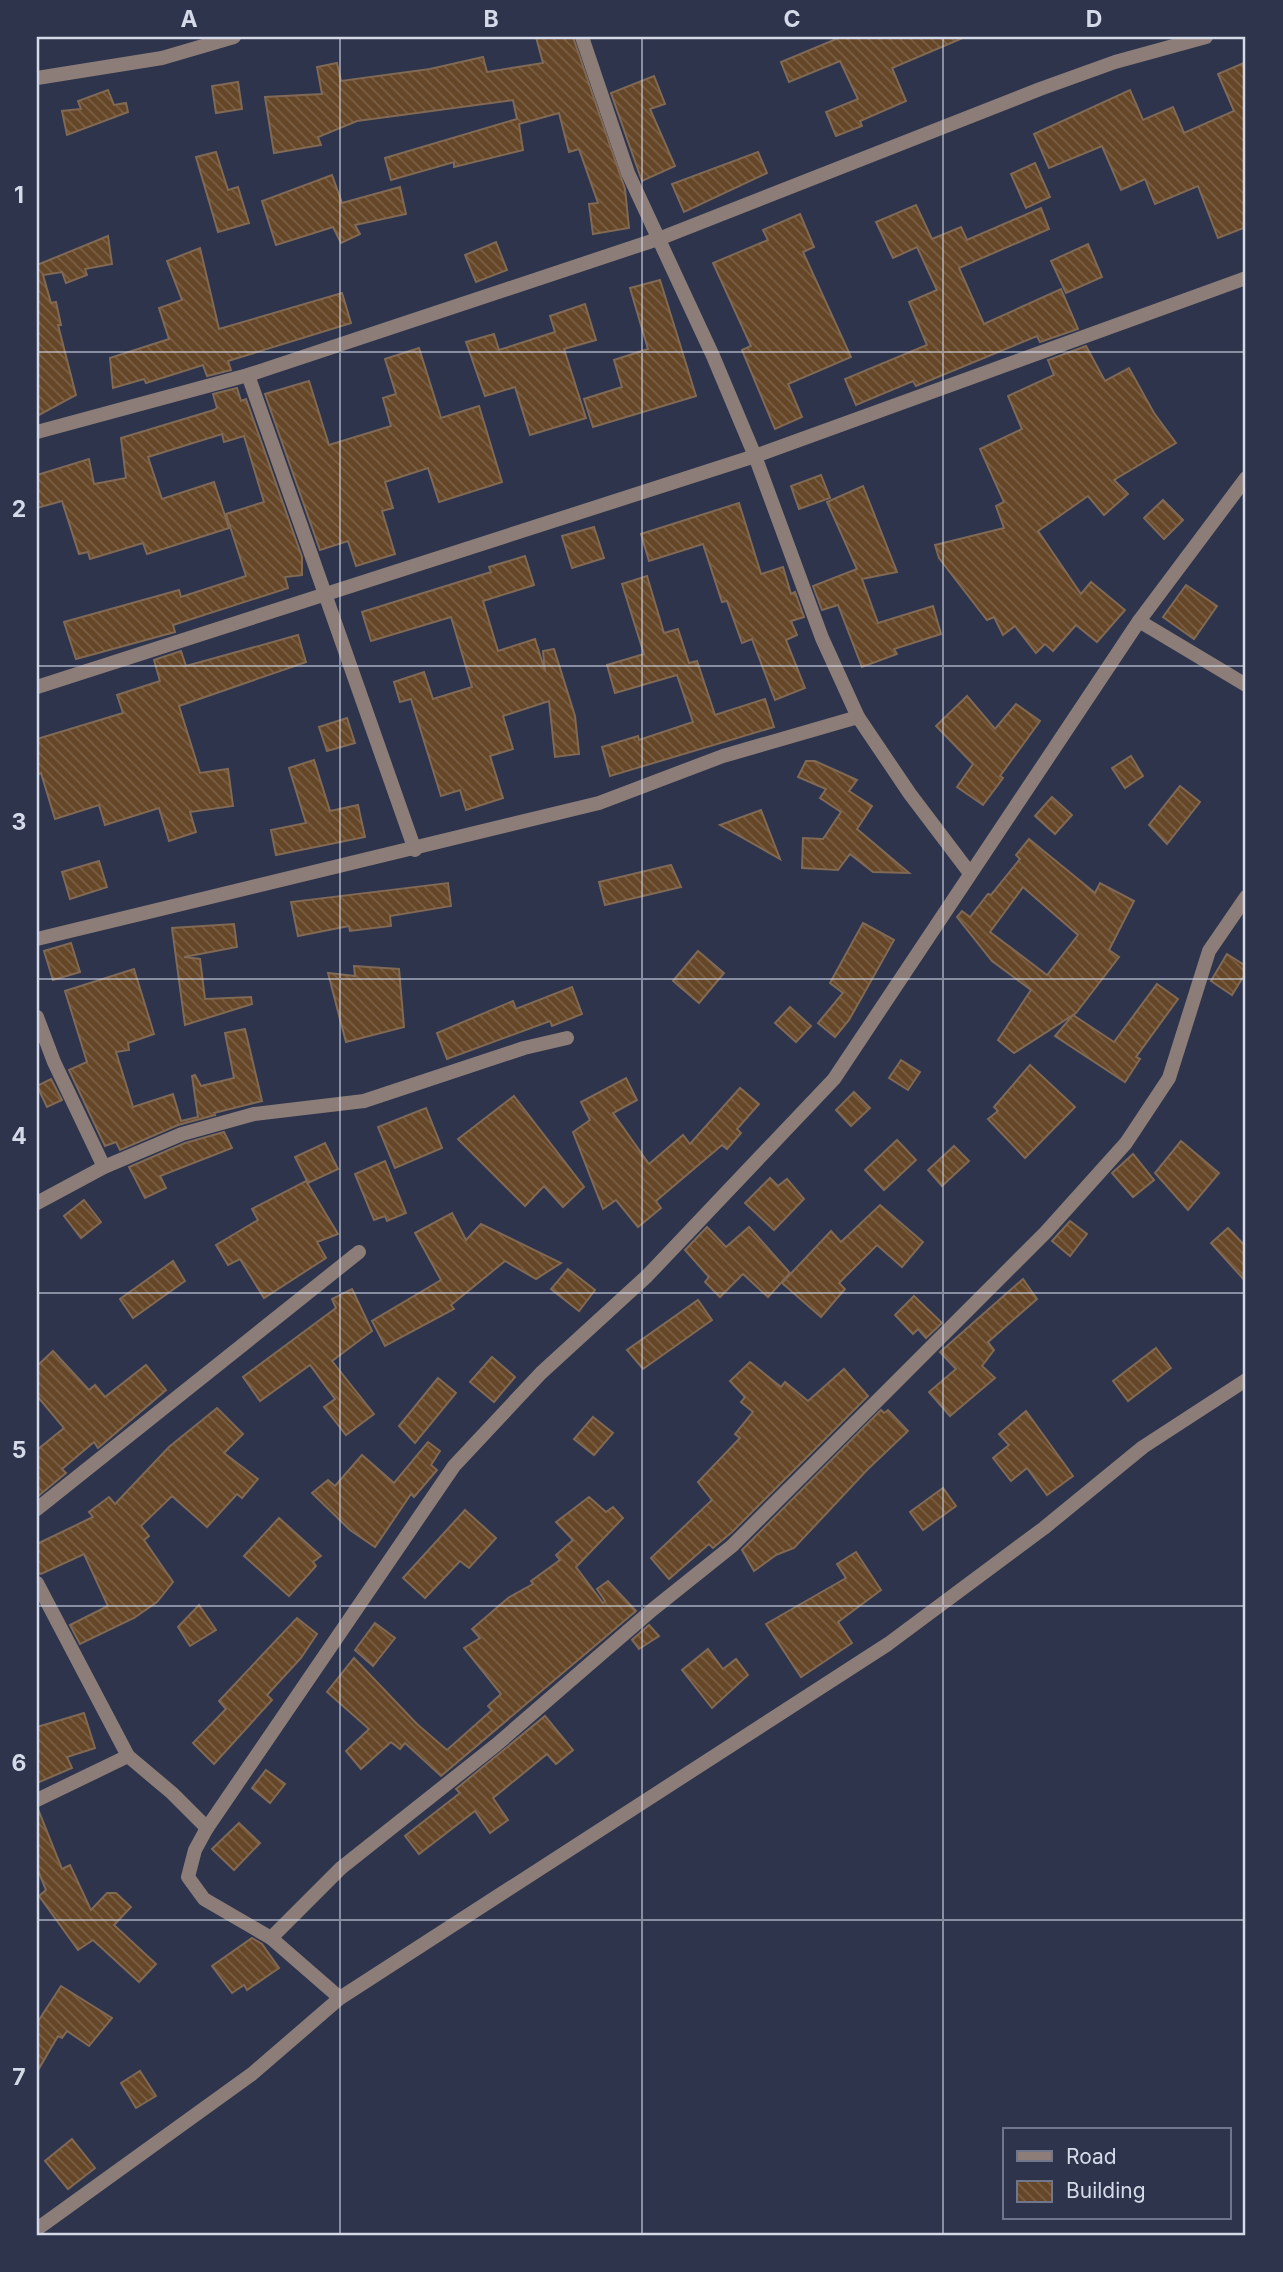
<svg xmlns="http://www.w3.org/2000/svg" width="1283" height="2272" viewBox="0 0 1283 2272" font-family="Inter,sans-serif">
  <style>
    .building { fill: url(#building-back-hatch); stroke: #806955; stroke-width: 2; fill-rule: evenodd }
    .lines { fill: none; stroke-linecap: round; stroke-linejoin: round }
    .minor { stroke: #8c7d78; stroke-width: 14 }
    .grid { fill: none; stroke: #d5dae9; stroke-width: 2; stroke-opacity: 0.55 }
    .neatline { fill: none; stroke: #d5dae9; stroke-width: 2.5 }
    .grid-label { font-size: 23px; text-anchor: middle; font-weight: bold; fill: #d5dae9 }
  </style>
  <defs>
    <pattern id="building-back-hatch" width="6" height="6" patternUnits="userSpaceOnUse" patternTransform="scale(1.75)"><rect width="6" height="6" fill="#654627"/><path d="M-1 5l2 2M0 0l6 6M5-1l2 2" fill="none" stroke="#7a6046"/></pattern>
  </defs>
  <rect width="100%" height="100%" fill="#2d344c"/>
  <g class="building">
    <polygon points="536,37 573,37 625,189 629,228 593,234 589,204 598,203 579,149 569,152 559,113 519,124 523,150 454,167 454,162 391,180 385,158 517,119 513,100 357,121 318,137 321,145 274,153 265,97 322,94 317,67 337,63 341,81 430,69 483,57 487,72 543,63"/>
    <polygon points="841,37 965,37 892,68 906,101 860,121 862,126 836,136 826,112 858,99 840,61 789,82 781,62"/>
    <polygon points="1246,62 1246,227 1218,238 1198,186 1155,204 1145,179 1121,190 1102,146 1049,168 1034,134 1130,90 1143,120 1173,107 1184,133 1234,111 1218,74"/>
    <polygon points="654,76 665,104 650,109 675,166 642,181 611,93"/>
    <polygon points="238,82 242,109 216,113 212,86"/>
    <polygon points="108,90 114,105 126,103 128,112 67,135 62,111 81,109 78,101"/>
    <polygon points="216,152 228,190 238,187 249,223 218,232 196,157"/>
    <polygon points="758,152 767,173 684,212 672,184"/>
    <polygon points="1035,163 1050,197 1026,208 1011,174"/>
    <polygon points="332,175 342,203 400,187 406,214 355,225 360,234 341,243 333,227 276,245 262,201"/>
    <polygon points="916,205 932,239 961,227 967,240 1041,208 1049,229 959,268 984,324 1061,289 1078,329 1040,342 1037,336 916,386 913,381 856,405 845,379 927,345 909,302 937,290 917,247 893,258 876,222"/>
    <polygon points="800,214 814,247 803,252 851,357 788,384 802,417 775,429 742,350 751,346 713,263 768,240 763,230"/>
    <polygon points="108,236 112,264 85,269 87,275 66,283 62,272 43,275 51,303 56,302 61,325 58,325 76,395 37,416 37,265"/>
    <polygon points="496,242 507,270 476,282 465,255"/>
    <polygon points="1088,244 1102,277 1066,293 1051,261"/>
    <polygon points="200,248 219,329 342,293 351,323 228,361 231,370 207,376 203,365 146,383 144,379 113,388 110,358 169,339 159,308 182,300 167,261"/>
    <polygon points="660,280 696,396 593,427 584,399 622,387 614,360 648,349 630,288"/>
    <polygon points="585,304 596,340 564,349 586,418 530,435 515,387 485,396 466,342 494,334 499,350 555,332 550,316"/>
    <polygon points="1086,346 1105,381 1129,368 1154,413 1176,443 1114,480 1128,494 1104,515 1088,496 1038,531 1081,594 1091,582 1125,610 1097,642 1076,625 1053,651 1045,644 1036,653 1015,626 1003,635 994,617 987,620 939,558 935,545 1004,528 996,506 1004,502 980,449 1022,429 1008,396 1054,375 1048,360"/>
    <polygon points="419,348 441,418 479,406 502,482 439,502 428,468 385,482 393,508 382,511 395,554 356,566 348,541 320,550 265,394 309,381 329,445 391,426 383,398 396,394 385,359"/>
    <polygon points="237,388 241,401 246,399 302,557 302,575 285,577 288,588 173,625 175,632 76,659 64,622 179,590 181,597 246,576 226,514 264,502 244,436 224,442 222,434 148,457 162,499 214,482 229,528 147,554 143,543 90,559 88,552 79,554 62,501 37,508 37,475 89,459 94,484 126,478 121,438 214,410 217,408 213,394"/>
    <polygon points="821,475 830,498 799,509 791,486"/>
    <polygon points="863,486 897,572 862,579 878,623 933,606 941,634 894,649 897,654 862,667 838,605 822,610 813,586 857,569 827,502"/>
    <polygon points="1163,500 1183,520 1164,539 1144,518"/>
    <polygon points="739,503 761,574 783,567 791,594 795,592 804,617 791,621 797,635 786,640 805,688 775,700 752,639 742,643 727,601 722,602 703,544 649,561 641,534"/>
    <polygon points="594,527 604,558 572,568 562,536"/>
    <polygon points="525,556 534,585 483,601 498,651 535,639 545,671 543,651 554,649 575,716 579,754 555,757 549,701 503,716 513,749 490,756 503,798 466,810 460,790 441,796 411,699 400,702 394,682 424,672 433,699 472,687 451,617 371,641 362,612 491,572 489,567"/>
    <polygon points="647,576 664,633 678,629 689,663 697,661 715,715 765,699 774,727 610,776 602,747 638,736 639,740 693,722 677,675 615,693 607,665 644,654 622,584"/>
    <polygon points="1186,585 1217,606 1194,639 1163,617"/>
    <polygon points="298,635 306,662 179,706 200,773 228,769 233,806 190,812 196,832 169,841 159,808 105,825 99,805 55,819 41,773 37,775 37,739 123,713 117,695 160,681 154,660 181,651 186,666"/>
    <polygon points="967,696 995,729 1016,704 1040,721 1000,776 1003,778 983,805 957,787 973,764 936,726"/>
    <polygon points="347,718 355,743 327,751 319,727"/>
    <polygon points="1131,756 1143,776 1125,788 1112,768"/>
    <polygon points="314,760 330,811 358,805 365,837 276,855 271,830 306,823 289,768"/>
    <polygon points="806,761 815,761 857,780 849,791 872,806 857,829 909,873 873,872 850,854 838,870 802,868 803,838 823,839 841,812 820,798 826,789 798,777"/>
    <polygon points="1180,786 1200,802 1167,844 1149,825"/>
    <polygon points="1052,797 1072,815 1055,834 1035,816"/>
    <polygon points="761,810 780,859 720,825"/>
    <path d="M 1029,839 L 1095,893 L 1100,883 L 1134,901 L 1109,950 L 1119,957 L 1076,1013 L 1014,1053 L 998,1040 L 1031,990 L 992,961 L 957,917 L 962,911 L 970,917 L 988,894 L 991,895 L 1020,859 L 1016,855 ZM 1023,887 L 1078,935 L 1047,975 L 990,932 Z"/>
    <polygon points="99,861 107,887 70,899 62,872"/>
    <polygon points="671,865 681,887 605,905 599,882"/>
    <polygon points="448,883 451,906 390,916 391,926 350,931 349,926 298,936 291,902"/>
    <polygon points="863,923 894,940 849,1020 835,1037 818,1023 843,993 830,983"/>
    <polygon points="234,924 237,947 184,957 200,959 205,999 251,997 252,1004 185,1025 172,928"/>
    <polygon points="71,943 80,972 53,980 44,951"/>
    <polygon points="698,951 724,973 699,1003 673,981"/>
    <polygon points="1227,954 1246,966 1246,972 1232,995 1211,981"/>
    <polygon points="354,966 399,969 404,1027 346,1042 328,973 355,976"/>
    <polygon points="134,969 154,1034 128,1043 129,1050 116,1052 133,1107 173,1094 181,1121 198,1117 192,1076 195,1075 201,1086 234,1078 225,1033 245,1029 262,1101 214,1113 215,1115 178,1125 120,1150 116,1142 105,1146 69,1070 87,1062 65,991"/>
    <polygon points="1157,984 1178,999 1136,1057 1140,1059 1125,1082 1055,1036 1073,1015 1114,1042"/>
    <polygon points="572,987 582,1014 552,1026 550,1021 447,1059 437,1033 513,1001 516,1009"/>
    <polygon points="790,1007 811,1026 796,1042 775,1023"/>
    <polygon points="901,1060 920,1072 908,1090 889,1078"/>
    <polygon points="1030,1065 1075,1107 1025,1158 988,1119 998,1111 994,1107"/>
    <polygon points="626,1078 637,1100 613,1113 649,1164 683,1135 690,1144 740,1088 759,1104 737,1129 741,1133 727,1149 722,1145 656,1201 661,1208 638,1227 616,1200 603,1209 573,1132 590,1120 581,1102"/>
    <polygon points="51,1079 62,1100 47,1107 37,1086"/>
    <polygon points="854,1092 870,1108 851,1126 836,1110"/>
    <polygon points="514,1096 584,1187 563,1207 544,1186 525,1206 458,1139"/>
    <polygon points="426,1108 442,1148 395,1168 378,1127"/>
    <polygon points="224,1132 232,1148 160,1176 166,1188 145,1198 129,1167 185,1143"/>
    <polygon points="897,1140 916,1160 884,1190 865,1170"/>
    <polygon points="1181,1141 1219,1173 1188,1210 1155,1173"/>
    <polygon points="325,1143 338,1169 308,1183 295,1157"/>
    <polygon points="954,1146 969,1161 942,1186 928,1170"/>
    <polygon points="1133,1154 1154,1180 1133,1197 1112,1173"/>
    <polygon points="385,1161 406,1213 387,1221 385,1216 374,1220 355,1174"/>
    <polygon points="770,1178 778,1186 787,1179 804,1199 774,1230 745,1203"/>
    <polygon points="306,1181 338,1234 317,1242 326,1258 264,1298 240,1259 228,1265 216,1245 258,1220 252,1209"/>
    <polygon points="84,1200 101,1222 81,1238 64,1216"/>
    <polygon points="880,1205 923,1242 902,1267 877,1245 839,1283 845,1289 821,1317 782,1283 831,1231 841,1242"/>
    <polygon points="452,1213 466,1240 481,1224 561,1263 536,1279 505,1261 451,1305 454,1309 385,1346 372,1321 441,1280 415,1233"/>
    <polygon points="1070,1221 1087,1234 1070,1256 1052,1241"/>
    <polygon points="707,1227 726,1247 749,1227 790,1273 768,1297 743,1274 720,1297 705,1282 709,1277 685,1250"/>
    <polygon points="1228,1228 1246,1247 1246,1282 1211,1243"/>
    <polygon points="173,1261 185,1281 133,1318 120,1299"/>
    <polygon points="568,1269 595,1290 579,1311 551,1289"/>
    <polygon points="1023,1279 1037,1299 988,1342 994,1350 982,1366 995,1378 950,1416 929,1392 956,1369 940,1352"/>
    <polygon points="352,1289 372,1331 332,1361 374,1414 346,1435 324,1407 335,1399 310,1365 260,1401 243,1377 336,1308 332,1299"/>
    <polygon points="914,1296 942,1323 926,1338 918,1329 913,1334 895,1315"/>
    <polygon points="698,1300 712,1320 643,1369 627,1350"/>
    <polygon points="1156,1348 1171,1368 1128,1401 1113,1381"/>
    <polygon points="53,1351 89,1390 95,1385 105,1397 146,1365 166,1390 98,1448 94,1442 62,1469 66,1473 37,1497 37,1450 64,1428 37,1396 37,1366"/>
    <polygon points="492,1357 515,1377 494,1402 470,1382"/>
    <polygon points="750,1362 781,1387 785,1382 808,1401 844,1369 868,1396 732,1532 713,1548 709,1544 669,1579 651,1558 712,1500 698,1482 740,1438 735,1434 753,1412 741,1402 745,1397 730,1381"/>
    <polygon points="438,1378 456,1393 415,1443 399,1426"/>
    <polygon points="217,1408 243,1434 224,1453 258,1479 242,1498 237,1494 207,1527 172,1496 141,1526 149,1536 144,1540 173,1582 157,1602 134,1618 80,1644 70,1625 108,1606 84,1554 41,1574 37,1573 37,1544 93,1517 89,1512 109,1497 115,1504 169,1447"/>
    <polygon points="881,1410 884,1413 888,1410 908,1431 867,1470 794,1548 776,1555 754,1571 742,1550"/>
    <polygon points="1026,1411 1073,1476 1047,1495 1027,1468 1011,1481 993,1458 1009,1445 999,1434"/>
    <polygon points="593,1417 613,1433 594,1455 574,1439"/>
    <polygon points="428,1442 440,1451 431,1465 437,1470 414,1497 411,1494 375,1547 350,1530 312,1493 328,1480 335,1486 362,1455 394,1483"/>
    <polygon points="943,1488 956,1506 923,1530 910,1512"/>
    <polygon points="589,1497 606,1512 613,1507 623,1518 576,1567 603,1603 605,1601 597,1589 608,1581 636,1611 441,1776 405,1743 400,1749 391,1742 361,1769 346,1751 369,1729 327,1692 354,1658 417,1724 447,1750 492,1710 488,1706 501,1694 464,1648 480,1638 472,1629 508,1598 533,1584 531,1581 560,1560 556,1555 573,1540 556,1522"/>
    <polygon points="465,1510 496,1538 469,1568 460,1561 425,1598 403,1578"/>
    <polygon points="279,1518 321,1556 313,1562 316,1566 289,1596 244,1556"/>
    <polygon points="856,1552 881,1590 838,1622 852,1643 801,1677 766,1624 846,1578 837,1564"/>
    <polygon points="199,1605 216,1630 190,1646 178,1627"/>
    <polygon points="297,1618 317,1634 301,1658 267,1695 272,1700 214,1764 193,1743 226,1709 219,1701"/>
    <polygon points="375,1623 395,1638 373,1666 355,1650"/>
    <polygon points="649,1625 659,1636 639,1649 632,1640"/>
    <polygon points="708,1649 723,1669 736,1659 748,1675 712,1708 682,1670"/>
    <polygon points="84,1713 95,1748 67,1757 72,1768 37,1783 37,1727"/>
    <polygon points="545,1716 573,1750 556,1764 547,1754 493,1798 508,1820 490,1833 475,1811 419,1854 405,1836 460,1793 456,1789"/>
    <polygon points="266,1770 285,1784 270,1803 252,1788"/>
    <polygon points="38,1809 62,1869 70,1865 91,1910 107,1893 116,1893 131,1907 114,1925 156,1964 139,1982 93,1940 78,1950 39,1896 46,1890 37,1868"/>
    <polygon points="239,1823 260,1843 234,1870 212,1849"/>
    <polygon points="252,1938 262,1944 279,1968 247,1990 244,1985 232,1993 212,1966"/>
    <polygon points="61,1986 112,2018 89,2046 67,2031 62,2038 58,2036 37,2072 37,2023"/>
    <polygon points="140,2071 156,2096 136,2108 121,2083"/>
    <polygon points="72,2139 95,2168 68,2189 45,2161"/>
  </g>
  <g class="lines">
    <g class="minor">
      <polyline points="582,37 628,173 713,356 755,456 822,638 858,717"/>
      <polyline points="37,78 162,58 234,37"/>
      <polyline points="248,375 415,850"/>
      <polyline points="37,432 248,375 661,238 1040,89 1115,62 1206,37"/>
      <polyline points="1246,478 1139,621 834,1079 647,1276 541,1373 454,1466 207,1828 195,1850 188,1877 204,1899 271,1938 341,1868 496,1745 652,1610 732,1546 1046,1232 1126,1143 1169,1078 1209,951 1246,897"/>
      <polyline points="1139,621 1246,685"/>
      <polyline points="37,687 755,456 1246,278"/>
      <polyline points="37,939 599,803 723,756 858,717 910,794 969,872"/>
      <polyline points="37,1017 54,1062 104,1167"/>
      <polyline points="37,1203 104,1167 182,1134 254,1114 364,1101 524,1048 567,1038"/>
      <polyline points="37,1509 359,1252"/>
      <polyline points="37,1583 128,1756 37,1800"/>
      <polyline points="128,1756 172,1793 207,1828"/>
      <polyline points="271,1938 340,1998"/>
      <polyline points="37,2229 252,2074 340,1998 888,1644 1044,1528 1143,1447 1246,1380"/>
    </g>
  </g>
  <path class="grid" d="M 340,37 L 340,2235M 642,37 L 642,2235M 943,37 L 943,2235M 37,352 L 1246,352M 37,666 L 1246,666M 37,979 L 1246,979M 37,1293 L 1246,1293M 37,1606 L 1246,1606M 37,1920 L 1246,1920"/>
  <rect width="1283" height="2272" fill="none" stroke="#2d344c" stroke-width="77"/>
  <rect x="1003" y="2128" width="228" height="91" fill="#2d344c" stroke="#70768b" stroke-width="2"/>
  <rect x="1017" y="2151" width="35" height="10" fill="#8c7d78" stroke="#70768b" stroke-width="2"/>
  <text x="1066" y="2164" font-size="21" fill="#d5dae9">Road</text>
  <rect x="1017" y="2181" width="35" height="21" fill="url(#building-back-hatch)" stroke="#70768b" stroke-width="2"/>
  <text x="1066" y="2198" font-size="21" fill="#d5dae9">Building</text>
  <rect x="38" y="38" width="1206" height="2196" class="neatline"/>
  <g class="grid-label">
    <text x="189" y="27">A</text>
    <text x="491" y="27">B</text>
    <text x="792" y="27">C</text>
    <text x="1094" y="27">D</text>
    <text x="19" y="203">1</text>
    <text x="19" y="517">2</text>
    <text x="19" y="830">3</text>
    <text x="19" y="1144">4</text>
    <text x="19" y="1458">5</text>
    <text x="19" y="1771">6</text>
    <text x="19" y="2085">7</text>
  </g>
</svg>
